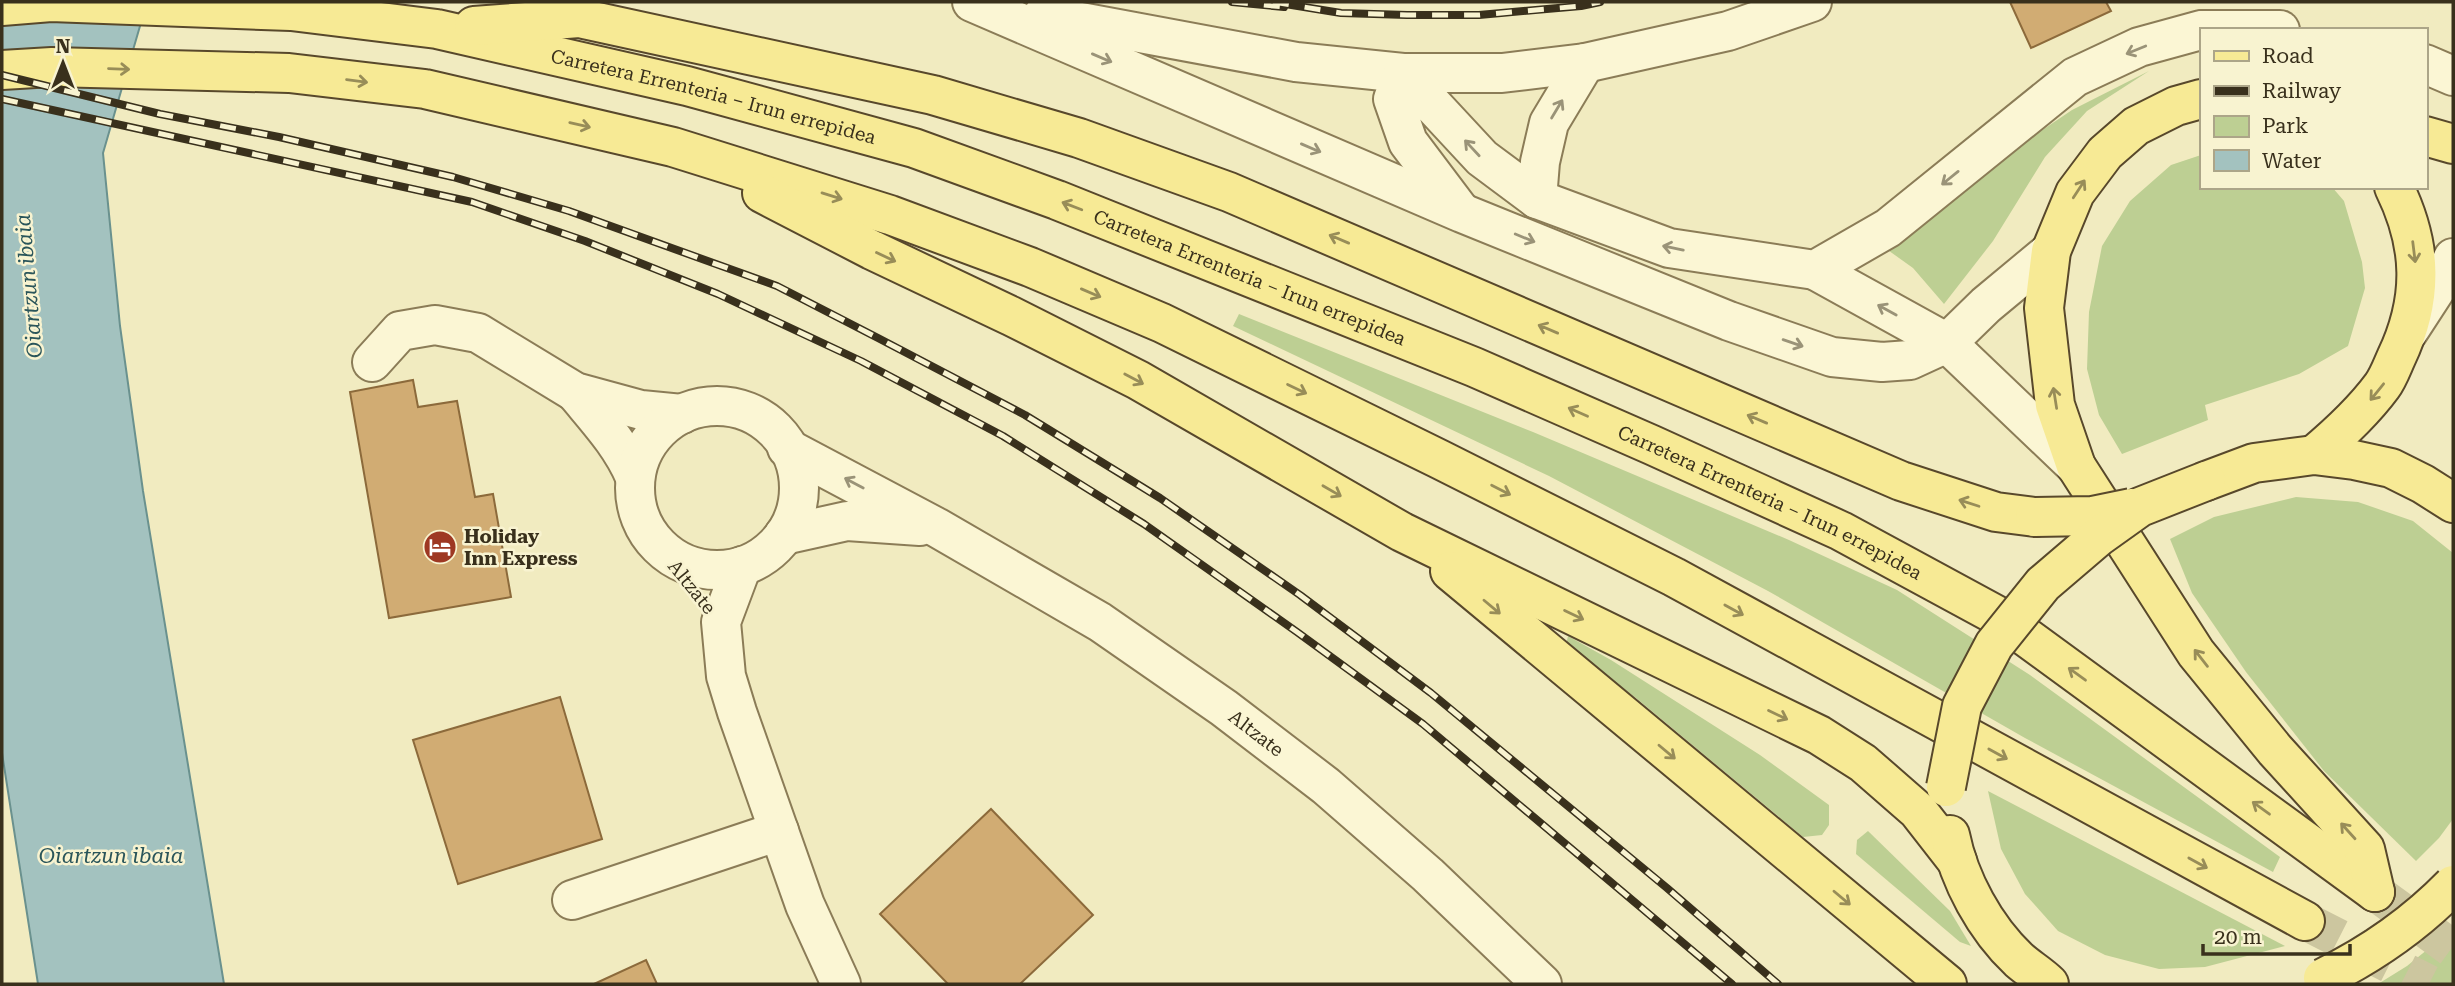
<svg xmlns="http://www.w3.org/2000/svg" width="2455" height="986" viewBox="0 0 2455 986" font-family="'Roboto Serif',serif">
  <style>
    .green { fill: #bdcf93 }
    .water { fill: #a3c2bf; stroke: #6a918e; stroke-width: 2 }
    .building { fill: #d1ac73; stroke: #8c6a3b; stroke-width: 2 }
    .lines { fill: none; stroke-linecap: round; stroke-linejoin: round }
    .major-tunnel { stroke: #ccc69f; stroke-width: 38; stroke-dasharray: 38 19; stroke-linecap: butt }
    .minor-casing { stroke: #8b7c57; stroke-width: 42 }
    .major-casing { stroke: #58482b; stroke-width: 42 }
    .minor { stroke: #fbf6d4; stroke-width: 38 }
    .major { stroke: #f7ea95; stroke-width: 38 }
    .rail-casing { stroke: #39301c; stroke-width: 8 }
    .rail { stroke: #f8f3d0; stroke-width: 5; stroke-dasharray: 16; stroke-linecap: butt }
    .major-bridge-casing { stroke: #58482b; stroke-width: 42; stroke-linecap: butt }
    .major-bridge { stroke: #f7ea95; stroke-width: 38 }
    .oneway { stroke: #9a9378 }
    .oneway2 { stroke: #988d58 }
    .labels { text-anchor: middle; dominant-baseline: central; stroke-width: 5; stroke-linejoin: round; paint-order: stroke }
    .street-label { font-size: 19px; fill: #39301c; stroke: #f8f3d0 }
    .poi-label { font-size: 19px; font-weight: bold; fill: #39301c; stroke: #f8f3d0; text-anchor: start }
    .water-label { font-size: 21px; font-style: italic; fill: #2a555a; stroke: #f8f3d0 }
  </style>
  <rect width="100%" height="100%" fill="#f1ebc0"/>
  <g class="green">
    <polygon points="2149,71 2087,111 2045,157 1993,241 1944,304 1913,268 1871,238 2004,156 2072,110"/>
    <polygon points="2201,155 2201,187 2332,187 2344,201 2362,262 2365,288 2348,346 2299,374 2205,405 2208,420 2122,454 2099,415 2087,369 2089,312 2102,246 2130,201 2171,165"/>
    <polygon points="1239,314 1533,432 1789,540 1897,590 2030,675 2280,857 2273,872 2025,738 1768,591 1549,476 1233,326"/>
    <polygon points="2296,497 2358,502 2413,521 2453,553 2453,819 2439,838 2416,861 2324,771 2246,672 2192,593 2170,539 2214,517"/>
    <polygon points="1568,636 1611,660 1760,755 1829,805 1829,825 1822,835 1803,837 1636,698 1566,645"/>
    <polygon points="1988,791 2285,946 2205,967 2159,969 2105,955 2058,931 2025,894 2001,849"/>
    <polygon points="1868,831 1950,911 1971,946 1960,942 1856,854 1857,840"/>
    <polygon points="2443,937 2453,945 2453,984 2378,984 2407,966"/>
  </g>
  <polygon class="water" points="2,2 147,2 103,153 120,326 143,491 224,984 38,984 2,753"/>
  <g class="building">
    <polygon points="2010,2 2106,2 2111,11 2031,48"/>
    <polygon points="413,380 418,407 457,401 475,497 493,494 511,597 389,618 350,392"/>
    <polygon points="560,697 602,839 458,884 413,740"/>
    <polygon points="991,809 1093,915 1020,984 948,984 880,914"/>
    <polygon points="646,960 657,984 594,984"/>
  </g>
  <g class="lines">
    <g class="major-tunnel">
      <polyline points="2375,892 2453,949"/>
      <polyline points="2305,921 2429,984"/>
    </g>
    <defs>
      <g id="minor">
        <polyline points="972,2 1462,213 1729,321 1832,357 1882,362 1910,360 1947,343 1986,305 2051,251"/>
        <polyline points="1043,15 1296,62 1403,73 1502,73 1585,63 1728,31 1812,2"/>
        <polyline points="2203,30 2280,30"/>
        <polyline points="2425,64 2453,76"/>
        <polyline points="1537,199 1540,162 1549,123 1585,63"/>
        <polyline points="1460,211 1408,142 1393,99 1403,73 1482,158 1537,199 1669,248 1815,270 1888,228 2075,77 2139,47 2201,30"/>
        <polyline points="1815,270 1947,343 2076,466"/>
        <polyline points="2408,332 2447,272 2453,258"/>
        <polyline points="372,362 400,331 435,325 478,333 575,392 641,410 682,414"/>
        <path d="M 575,392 C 598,420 621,444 635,477"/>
        <circle cx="717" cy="488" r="82"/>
        <path id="s1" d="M 787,448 L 936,527 L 1100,622 L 1224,708 L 1326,786 L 1428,875 L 1542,984"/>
        <polyline points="784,535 847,521 920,526"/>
        <polyline points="742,566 721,622 726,676 737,712 805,905 841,984"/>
        <polyline points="572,900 779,831"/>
      </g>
      <g id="major">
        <path id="s2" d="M 2,6 L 51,2 L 291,11 L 437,29 L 687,86 L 914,148 L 1057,200 L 1474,367 L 1652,445 L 1841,531 L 1996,615 L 2375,892"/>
        <polyline points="474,26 579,18 933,95 1079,138 1229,192 1901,481 1996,512 2035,517"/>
        <polyline points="2,70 52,67 289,73 425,89 673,147 890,215 1030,267 1162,323 1439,459 1674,577 2305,921"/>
        <polyline points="2201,99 2176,106 2136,126 2105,153 2075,193 2051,251 2044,308 2055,405 2076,466 2196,653 2275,750 2365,849 2375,892"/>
        <polyline points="2425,136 2453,144"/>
        <polyline points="762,193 872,250 1011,316 1138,380 1402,532 1819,735 1863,763 1918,811 1957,861"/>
        <path d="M 2314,455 C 2339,434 2362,413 2382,386 C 2388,378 2392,367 2396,358 C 2424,299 2423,246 2394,187"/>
        <polyline points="2206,481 2254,463 2314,455 2354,460 2391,468 2423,484 2453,503"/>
        <polyline points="1450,571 1947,984"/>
        <path d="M 1950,835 C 1959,880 1985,928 2019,960 C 2028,968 2040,975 2049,984"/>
      </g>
    </defs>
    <use href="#minor" class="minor-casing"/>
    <use href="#major" class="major-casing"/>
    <use href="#minor" class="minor"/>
    <use href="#major" class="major"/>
    <defs>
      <g id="rail">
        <polyline points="1232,2 1284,7"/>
        <polyline points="1273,2 1341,13 1407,15 1479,15 1581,6 1600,2"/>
        <polyline points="2,75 160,114 279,137 453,177 569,211 777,286 878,338 1025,415 1160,498 1300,595 1431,693 1667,888 1778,984"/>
        <polyline points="2,99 472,202 585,241 718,294 861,361 1003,436 1144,524 1297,632 1423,724 1732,984"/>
      </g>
    </defs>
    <use href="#rail" class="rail-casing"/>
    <use href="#rail" class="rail"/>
    <defs>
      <g id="major-bridge">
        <polyline points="2035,517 2092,516 2131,508"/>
        <polyline points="1946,787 1962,706 1994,645 2043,584 2098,537 2140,507 2206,481"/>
        <path d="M 2323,978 C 2372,954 2415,924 2453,885"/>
      </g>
    </defs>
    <use href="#major-bridge" class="major-bridge-casing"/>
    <use href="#major-bridge" class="major-bridge"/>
  </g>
  <defs><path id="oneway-shaft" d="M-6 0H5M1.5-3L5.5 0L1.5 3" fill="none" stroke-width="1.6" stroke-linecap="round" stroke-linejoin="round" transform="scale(1.75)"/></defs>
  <g class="oneway">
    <use href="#oneway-shaft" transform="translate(2136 50) rotate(158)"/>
    <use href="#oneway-shaft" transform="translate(1102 58) rotate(23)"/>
    <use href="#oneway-shaft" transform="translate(1557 109) rotate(-59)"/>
    <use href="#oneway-shaft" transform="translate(1311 148) rotate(23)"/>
    <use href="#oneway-shaft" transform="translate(1472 148) rotate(-133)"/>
    <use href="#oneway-shaft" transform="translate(1950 178) rotate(141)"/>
    <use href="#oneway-shaft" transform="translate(1525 238) rotate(22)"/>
    <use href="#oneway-shaft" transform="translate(1673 248) rotate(-168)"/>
    <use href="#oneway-shaft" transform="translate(1887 310) rotate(-151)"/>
    <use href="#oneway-shaft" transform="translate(1793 343) rotate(19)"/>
    <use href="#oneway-shaft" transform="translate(854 483) rotate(-152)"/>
  </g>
  <g class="oneway2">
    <use href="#oneway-shaft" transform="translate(119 69) rotate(2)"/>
    <use href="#oneway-shaft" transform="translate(357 81) rotate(7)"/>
    <use href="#oneway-shaft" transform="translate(580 125) rotate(13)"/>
    <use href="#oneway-shaft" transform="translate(2079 189) rotate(-57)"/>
    <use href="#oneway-shaft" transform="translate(832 196) rotate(17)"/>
    <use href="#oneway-shaft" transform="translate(1072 206) rotate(-159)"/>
    <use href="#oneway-shaft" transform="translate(1339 239) rotate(-157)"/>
    <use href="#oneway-shaft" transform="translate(2414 252) rotate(83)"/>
    <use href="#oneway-shaft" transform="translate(886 257) rotate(25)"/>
    <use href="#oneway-shaft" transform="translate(1091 293) rotate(23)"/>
    <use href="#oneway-shaft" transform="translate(1548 329) rotate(-157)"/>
    <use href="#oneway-shaft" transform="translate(1134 379) rotate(28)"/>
    <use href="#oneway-shaft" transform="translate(1297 389) rotate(26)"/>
    <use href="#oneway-shaft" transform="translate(2377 392) rotate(129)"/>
    <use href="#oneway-shaft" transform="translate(2055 398) rotate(-99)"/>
    <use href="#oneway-shaft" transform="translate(1578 412) rotate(-156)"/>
    <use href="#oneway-shaft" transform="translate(1757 419) rotate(-157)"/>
    <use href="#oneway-shaft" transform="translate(1501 490) rotate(27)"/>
    <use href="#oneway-shaft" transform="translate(1332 491) rotate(30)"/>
    <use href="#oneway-shaft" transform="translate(1969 503) rotate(-162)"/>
    <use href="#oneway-shaft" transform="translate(1492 607) rotate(40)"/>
    <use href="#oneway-shaft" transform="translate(1734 610) rotate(29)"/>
    <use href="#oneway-shaft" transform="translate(1574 615) rotate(26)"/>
    <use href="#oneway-shaft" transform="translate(2201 658) rotate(-128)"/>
    <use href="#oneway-shaft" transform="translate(2077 674) rotate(-144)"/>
    <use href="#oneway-shaft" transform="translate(1778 715) rotate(26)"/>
    <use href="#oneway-shaft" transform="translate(1667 752) rotate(40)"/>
    <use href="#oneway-shaft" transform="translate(1998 754) rotate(29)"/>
    <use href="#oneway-shaft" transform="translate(2261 808) rotate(-144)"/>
    <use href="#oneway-shaft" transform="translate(2348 831) rotate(-132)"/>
    <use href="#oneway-shaft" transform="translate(2198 863) rotate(29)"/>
    <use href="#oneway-shaft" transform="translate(1842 898) rotate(40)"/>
  </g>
  <defs>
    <symbol id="hotel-disc" viewBox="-11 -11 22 22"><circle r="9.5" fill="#9e3823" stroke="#f8f3d0"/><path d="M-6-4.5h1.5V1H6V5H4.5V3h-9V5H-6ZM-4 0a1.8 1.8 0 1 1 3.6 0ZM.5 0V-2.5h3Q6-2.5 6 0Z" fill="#fff"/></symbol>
  </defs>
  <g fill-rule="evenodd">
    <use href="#hotel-disc" x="421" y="528" width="38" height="38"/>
  </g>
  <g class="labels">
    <g class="street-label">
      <text stroke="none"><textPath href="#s2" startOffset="721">Carretera Errenteria – Irun errepidea</textPath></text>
      <text stroke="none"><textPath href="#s2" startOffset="1288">Carretera Errenteria – Irun errepidea</textPath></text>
      <text stroke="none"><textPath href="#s2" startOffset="1855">Carretera Errenteria – Irun errepidea</textPath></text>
      <text transform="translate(692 587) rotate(51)">Altzate</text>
      <text stroke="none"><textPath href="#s1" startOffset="550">Altzate</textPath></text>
    </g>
    <g class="poi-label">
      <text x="464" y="536">Holiday<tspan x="464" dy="22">Inn Express</tspan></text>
    </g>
    <g class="water-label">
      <text transform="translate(29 286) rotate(-95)">Oiartzun ibaia</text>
      <text x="111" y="856">Oiartzun ibaia</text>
    </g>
  </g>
  <rect width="2455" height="986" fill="none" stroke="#39301c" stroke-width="7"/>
  <rect x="2200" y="28" width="228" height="161" fill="#f8f3d0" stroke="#aca588" stroke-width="2"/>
  <rect x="2214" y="51" width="35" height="10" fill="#f7ea95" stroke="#aca588" stroke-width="2"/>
  <text x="2262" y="63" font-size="21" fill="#39301c">Road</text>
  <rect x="2214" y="86" width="35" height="10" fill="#39301c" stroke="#aca588" stroke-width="2"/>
  <text x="2262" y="98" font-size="21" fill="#39301c">Railway</text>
  <rect x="2214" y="116" width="35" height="21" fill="#bdcf93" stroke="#aca588" stroke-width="2"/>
  <text x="2262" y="133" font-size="21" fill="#39301c">Park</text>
  <rect x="2214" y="150" width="35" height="21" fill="#a3c2bf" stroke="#aca588" stroke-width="2"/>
  <text x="2262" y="168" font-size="21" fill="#39301c">Water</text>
  <g transform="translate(63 63)" stroke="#f8f3d0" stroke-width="5" paint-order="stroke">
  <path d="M0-5L12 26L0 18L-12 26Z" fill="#39301c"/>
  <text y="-10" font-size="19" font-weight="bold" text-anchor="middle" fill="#39301c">N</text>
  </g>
  <path d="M2203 944v10h147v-10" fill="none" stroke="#39301c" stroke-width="3.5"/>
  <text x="2214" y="944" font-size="21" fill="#39301c" stroke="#f8f3d0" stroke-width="5" paint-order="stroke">20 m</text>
</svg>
